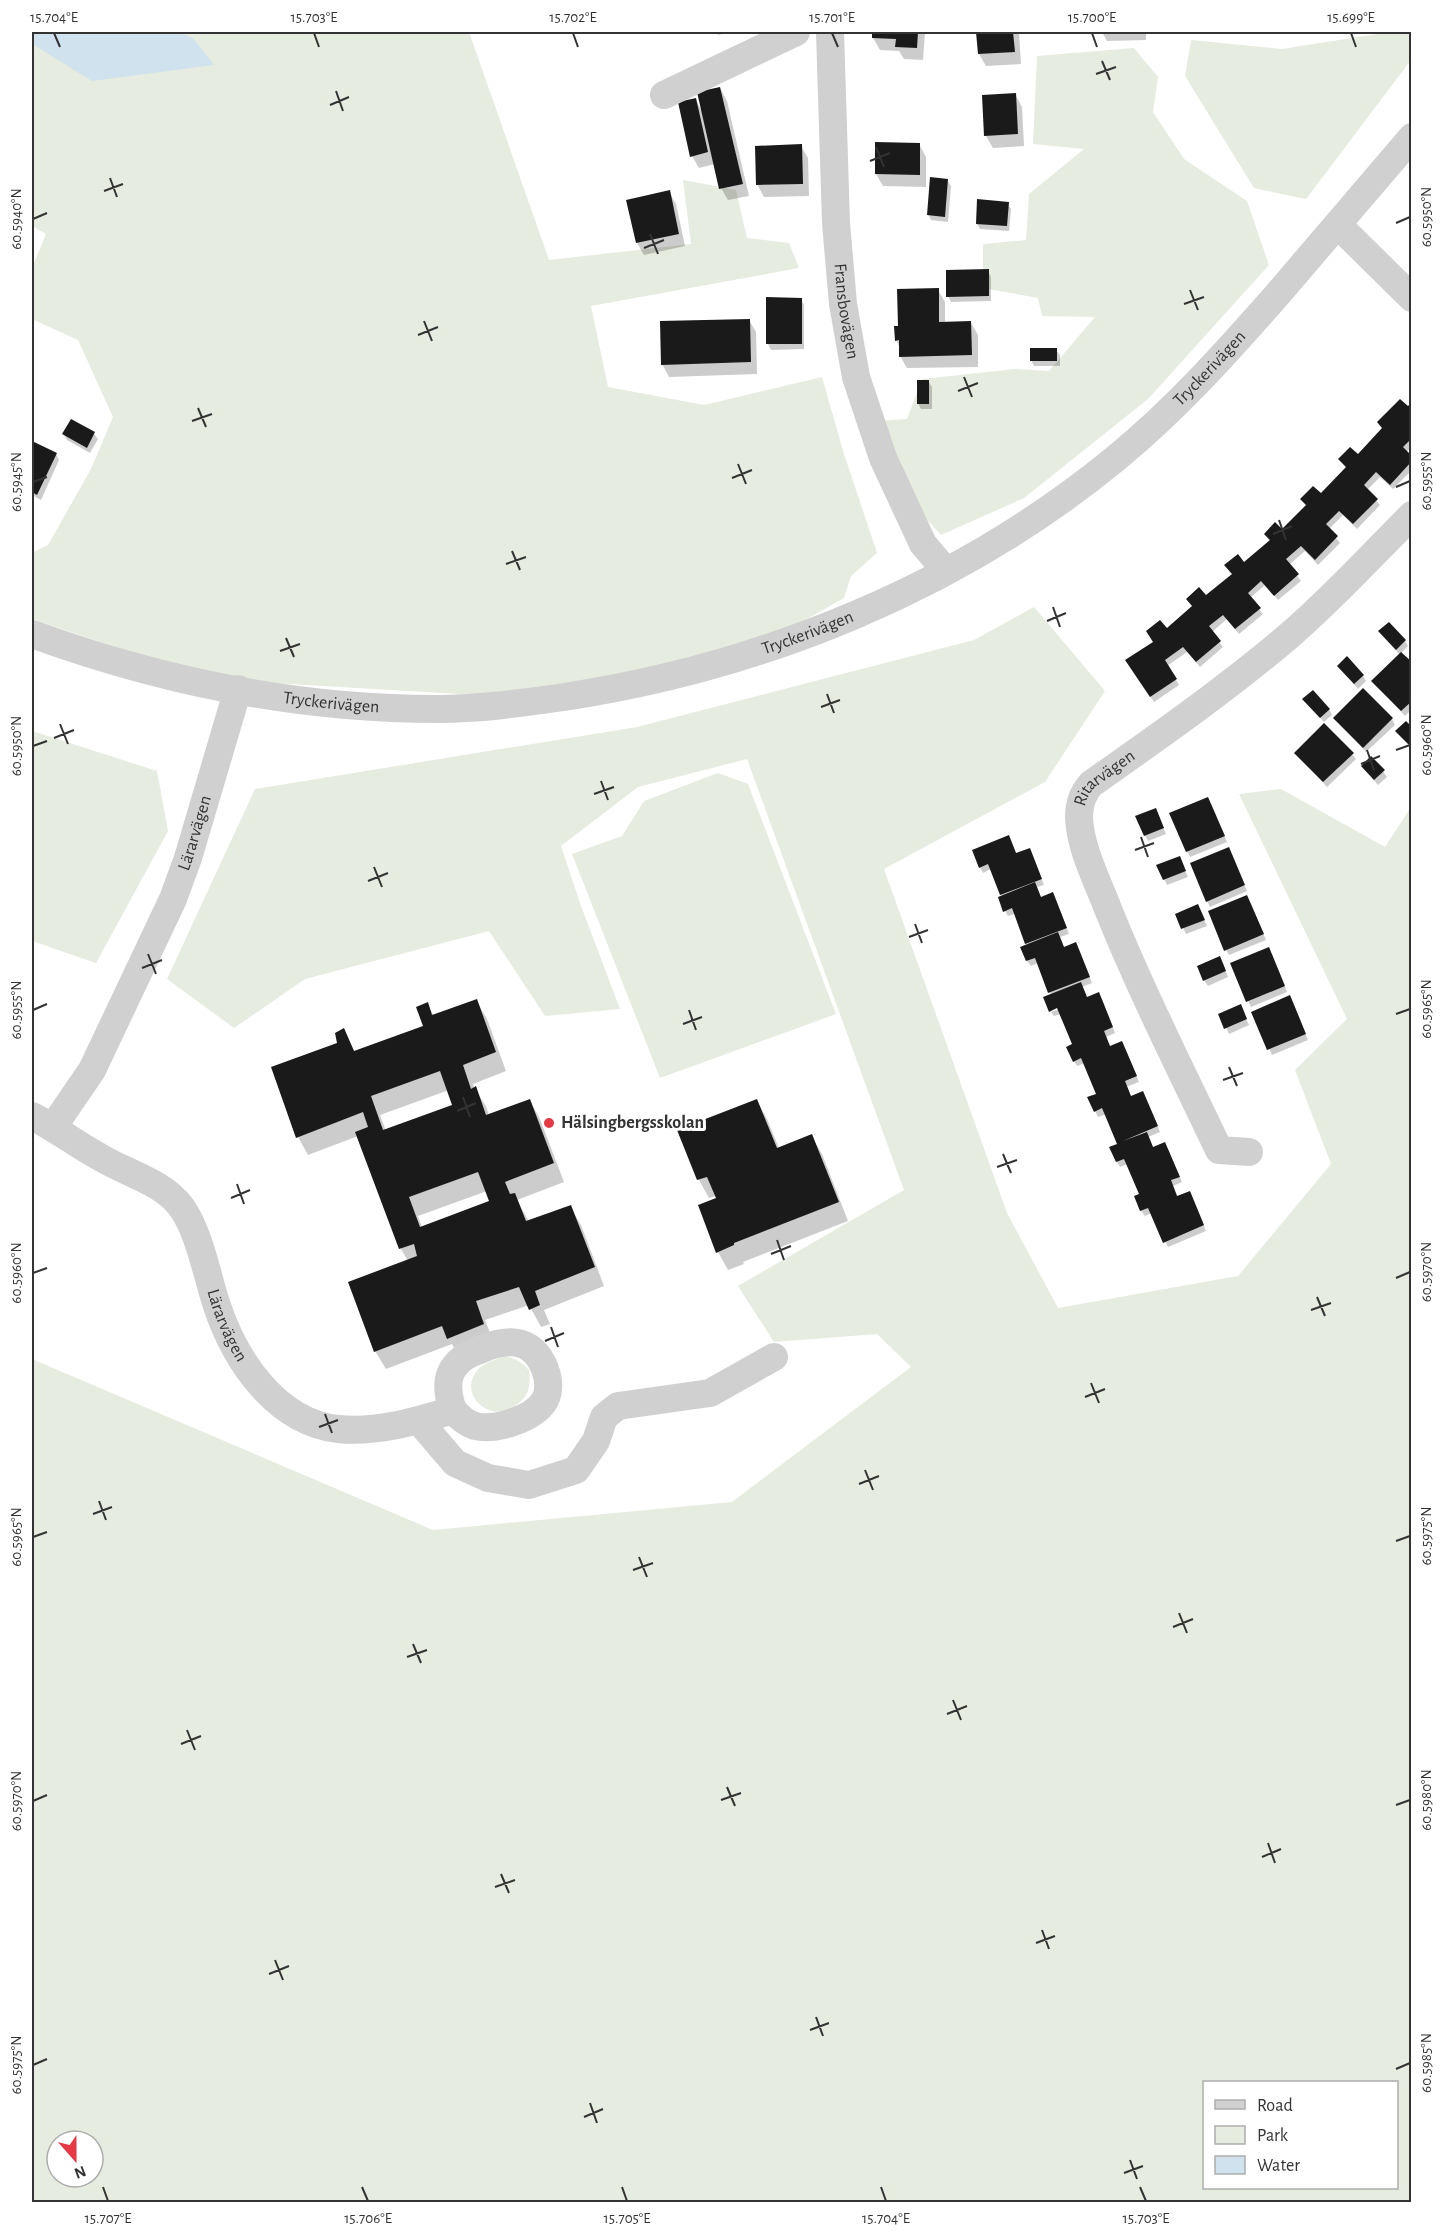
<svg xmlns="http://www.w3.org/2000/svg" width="1443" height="2234" viewBox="0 0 1443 2234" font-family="'Alegreya Sans',sans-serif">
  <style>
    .green { fill: #e6ecdf; fill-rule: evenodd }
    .water { fill: #cfe2ee }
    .shadow { fill: #0003; fill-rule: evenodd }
    .building { fill: #1a1a1a; fill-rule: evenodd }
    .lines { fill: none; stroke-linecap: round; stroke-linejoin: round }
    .minor { stroke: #d0d0d0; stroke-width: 28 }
    .ticks { fill: none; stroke: #333; stroke-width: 2 }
    .poi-dot { fill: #e63946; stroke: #fff; stroke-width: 2 }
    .labels { text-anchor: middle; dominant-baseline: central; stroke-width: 6; stroke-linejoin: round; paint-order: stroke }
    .street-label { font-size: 18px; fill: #333; stroke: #fff }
    .poi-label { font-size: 18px; font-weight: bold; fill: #333; stroke: #fff; text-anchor: start }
    .neatline { fill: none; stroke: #333; stroke-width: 2 }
    .ticks-label { font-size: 15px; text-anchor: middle; fill: #333 }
  </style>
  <rect width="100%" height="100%" fill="#fff"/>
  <g class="green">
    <polygon points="32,32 469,32 549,260 691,244 683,180 736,190 747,238 789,243 799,268 591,306 608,387 704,405 822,377 843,451 877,553 851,576 844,598 761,645 625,675 477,695 252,682 148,658 32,619 32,553 48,545 91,469 113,417 78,340 32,319 32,268 46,234 32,226"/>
    <polygon points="1390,32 1411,32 1411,60 1306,199 1254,188 1185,76 1191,40 1282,49"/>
    <polygon points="1134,48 1158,77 1153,112 1184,159 1247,201 1269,265 1148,399 1024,498 941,535 910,501 876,421 907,419 922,379 1015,369 1049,371 1095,317 1042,316 1038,298 983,288 983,244 1026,240 1029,194 1084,149 1033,144 1037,56"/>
    <path d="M 1034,607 L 1105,691 L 1045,782 L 884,869 L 1007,1213 L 1058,1308 L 1238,1276 L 1331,1164 L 1295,1070 L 1347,1019 L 1239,794 L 1281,789 L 1385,847 L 1411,807 L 1411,2202 L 32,2202 L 32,1359 L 433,1530 L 732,1502 L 911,1367 L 877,1334 L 774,1342 L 738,1286 L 904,1190 L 747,759 L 638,787 L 561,846 L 581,906 L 620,1009 L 545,1016 L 489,931 L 305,979 L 234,1028 L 167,979 L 255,789 L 637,727 L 974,640 ZM 1396,2082 L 1396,2188 L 1204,2188 L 1204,2082 ZM 57,2141 L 93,2141 L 93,2177 L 57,2177 Z"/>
    <polygon points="32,731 157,771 168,831 96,963 32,941"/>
    <polygon points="718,773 748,784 836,1014 660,1078 572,854 622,836 644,801"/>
    <path d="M 504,1356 C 515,1358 521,1362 529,1370 C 531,1386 529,1397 515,1406 C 489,1424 459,1394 476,1372 C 482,1363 495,1360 504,1356 Z"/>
  </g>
  <polygon class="water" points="32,32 177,32 193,38 214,65 92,81 32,44"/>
  <g class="shadow">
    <polygon points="716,32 731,32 718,35"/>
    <polygon points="874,32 925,32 923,60 904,59 899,51 880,50 873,38"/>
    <polygon points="978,32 1030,32 1019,33 1021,64 986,66 979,54"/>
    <polygon points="1102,32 1146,32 1146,40 1107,41"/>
    <polygon points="720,88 727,101 749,196 728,200 721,188 715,164 699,168 692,156 695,99 703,113"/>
    <polygon points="1015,94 1022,107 1024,146 993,148 986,136"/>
    <polygon points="877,144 919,144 926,157 926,187 883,186 876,174"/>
    <polygon points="801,146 808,158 809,196 764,197 757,184"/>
    <polygon points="947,180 951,186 948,222 931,220 928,214"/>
    <polygon points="669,192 676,204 685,246 644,255 637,243"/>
    <polygon points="1008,204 1011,209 1009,231 980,229 977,224"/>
    <polygon points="988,271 991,277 991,301 951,302 948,296"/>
    <polygon points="938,290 945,302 945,324 971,323 978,335 978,367 907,368 900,356 900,348 896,340 900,327"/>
    <polygon points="801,299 804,305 804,349 771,350 768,344"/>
    <polygon points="749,320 756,332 757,374 669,377 662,364"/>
    <polygon points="1056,350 1060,355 1060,366 1034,366 1031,360"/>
    <polygon points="928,381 932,387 932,409 921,409 918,403"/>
    <polygon points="1412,404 1412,447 1406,452 1412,458 1412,470 1393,489 1380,477 1367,490 1380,505 1357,529 1343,515 1329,529 1340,543 1318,565 1305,551 1289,565 1301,581 1278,600 1265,585 1250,598 1263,614 1239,634 1227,619 1212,632 1223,647 1200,667 1187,652 1167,666 1179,685 1154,702 1130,666 1167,630 1233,575 1229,571 1244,564 1270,542 1265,534 1282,531 1307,506 1302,499 1321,495 1347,469 1340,459 1358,456"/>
    <polygon points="72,421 94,434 98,439 90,453 67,440 64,434"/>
    <polygon points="33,444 56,454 59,460 41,500 32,495"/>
    <polygon points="1384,637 1405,641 1408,646 1401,653 1412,664 1412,709 1405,716 1373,681 1400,655"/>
    <polygon points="1339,666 1363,676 1366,681 1358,689"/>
    <polygon points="1304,699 1329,709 1332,715 1324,722"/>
    <polygon points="1335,718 1392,719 1395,725 1366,752"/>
    <polygon points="1296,753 1352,754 1356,759 1327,787"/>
    <polygon points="1362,766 1383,771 1387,777 1378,785"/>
    <polygon points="1211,804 1227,842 1190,857 1187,851"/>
    <polygon points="1158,815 1166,834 1148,841 1145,835"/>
    <polygon points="1009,837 1017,855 1032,855 1044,885 1037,887 1041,899 1056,900 1069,934 1060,937 1064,948 1079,949 1092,983 1082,987 1087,998 1102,999 1115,1033 1106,1037 1110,1048 1125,1048 1139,1082 1126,1087 1131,1098 1146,1099 1160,1132 1148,1137 1153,1148 1168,1149 1182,1182 1173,1186 1178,1197 1192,1198 1206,1231 1168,1247 1152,1213 1145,1216 1141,1211 1136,1197 1141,1195 1128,1164 1120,1167 1117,1162 1119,1145 1106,1114 1098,1117 1095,1111 1098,1094 1085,1063 1077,1066 1074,1061 1074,1045 1061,1014 1054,1016 1051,1012 1065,1007 1051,995 1038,963 1031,966 1027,961 1022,948 1027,946 1015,914 1008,916 1005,911 1002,897 991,869 983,873 980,867"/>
    <polygon points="1231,854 1247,891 1210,907 1207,901"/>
    <polygon points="1182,863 1188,877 1167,885 1158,866"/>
    <polygon points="1250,902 1266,940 1229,955 1226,950"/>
    <polygon points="1201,912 1207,926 1186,934 1177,915"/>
    <polygon points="1272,954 1287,992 1251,1007 1232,964"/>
    <polygon points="1223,963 1228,977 1208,986 1204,980"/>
    <path d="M 476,1000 L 487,1019 L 506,1071 L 473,1084 L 474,1088 L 486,1106 L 489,1115 L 530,1101 L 540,1119 L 564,1182 L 517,1200 L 529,1222 L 570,1207 L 581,1225 L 604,1286 L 544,1310 L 550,1324 L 541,1327 L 529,1305 L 485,1320 L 494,1343 L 459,1357 L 452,1344 L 386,1369 L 375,1351 L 408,1261 L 401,1249 L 358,1136 L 308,1155 L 298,1137 L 339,1044 L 343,1030 L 355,1052 L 424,1027 L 427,1004 L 434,1016 ZM 449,1090 L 454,1106 L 386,1131 L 380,1115 ZM 487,1191 L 491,1202 L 422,1227 L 418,1216 Z"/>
    <polygon points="1293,1002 1308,1040 1272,1055 1253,1012"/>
    <polygon points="1243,1012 1249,1025 1229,1034 1220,1015"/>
    <polygon points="757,1101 767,1119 779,1148 811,1136 822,1154 848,1221 743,1262 744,1264 728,1270 718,1252 718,1199 716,1196 709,1198 699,1180 679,1131"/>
  </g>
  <g class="building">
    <polygon points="872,32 918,32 917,48 895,47 896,39 872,38"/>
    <polygon points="976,32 1013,32 1015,52 978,54"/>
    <polygon points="720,87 743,184 719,189 697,92"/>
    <polygon points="1016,93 1018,134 984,136 982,95"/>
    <polygon points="696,98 708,152 690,157 678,102"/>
    <polygon points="875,142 920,143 920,175 875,174"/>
    <polygon points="802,144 803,184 756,185 755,146"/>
    <polygon points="930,177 948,179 945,217 927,215"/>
    <polygon points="670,190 679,234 636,243 626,200"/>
    <polygon points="977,199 1009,202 1007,226 976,224"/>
    <polygon points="989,269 989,296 946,297 946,270"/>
    <polygon points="939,288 939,322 971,321 972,355 899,357 899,340 895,341 894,326 898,326 897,289"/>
    <polygon points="766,297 802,298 802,344 766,344"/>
    <polygon points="750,319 751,362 661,365 660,321"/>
    <rect x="1030" y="348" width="27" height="13"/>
    <rect x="917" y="380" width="12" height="24"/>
    <polygon points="1400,399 1408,406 1412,402 1412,438 1403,447 1412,456 1412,461 1390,485 1376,472 1364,485 1378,499 1353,524 1339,511 1326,524 1338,536 1315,560 1301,546 1286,559 1299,574 1274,596 1261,581 1248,593 1261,608 1235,629 1223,615 1209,626 1221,641 1196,662 1183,647 1165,660 1177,679 1150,697 1125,660 1153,642 1146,631 1160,620 1167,628 1192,606 1186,599 1199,587 1206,595 1232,574 1224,565 1238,554 1244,562 1270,540 1264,534 1275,522 1282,529 1306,505 1300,499 1313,486 1321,493 1346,467 1338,459 1350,447 1358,454 1382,428 1377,422"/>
    <polygon points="71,419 95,432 87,448 62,434"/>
    <polygon points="32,441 57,453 37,495 32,492"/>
    <polygon points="1389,622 1406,640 1396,650 1378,631"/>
    <polygon points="1401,652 1412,662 1412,701 1401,711 1371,681"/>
    <polygon points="1347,656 1364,675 1354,684 1337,666"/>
    <polygon points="1363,688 1393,718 1363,748 1333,718"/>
    <polygon points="1313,690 1330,709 1320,718 1302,699"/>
    <polygon points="1406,721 1412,727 1412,742 1409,745 1395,731"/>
    <polygon points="1324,723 1354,753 1323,782 1294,753"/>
    <polygon points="1371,756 1385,770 1374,780 1361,766"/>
    <polygon points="1208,797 1225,836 1186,852 1169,813"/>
    <polygon points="1156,808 1164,828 1144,836 1135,816"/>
    <polygon points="1009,835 1016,853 1030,848 1042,879 1000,895 988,864 979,868 972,850"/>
    <polygon points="1229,847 1245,885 1206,902 1190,863"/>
    <polygon points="1180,856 1186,871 1163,880 1156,865"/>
    <polygon points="1035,882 1041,897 1053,892 1067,928 1025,944 1012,908 1003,912 998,897"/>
    <polygon points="1247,895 1264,934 1224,951 1208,911"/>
    <polygon points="1198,904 1205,920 1181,929 1175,914"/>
    <polygon points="1058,932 1064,947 1076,942 1090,977 1048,993 1035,958 1026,961 1020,947"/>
    <polygon points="1269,947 1285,986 1246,1002 1230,963"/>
    <polygon points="1220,956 1226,971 1203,981 1197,966"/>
    <polygon points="1081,982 1087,997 1099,992 1113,1027 1104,1031 1110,1046 1122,1041 1137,1076 1125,1081 1131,1096 1143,1091 1158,1126 1123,1141 1147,1132 1153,1147 1165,1142 1180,1177 1171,1180 1177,1196 1190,1191 1204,1225 1163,1243 1148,1208 1140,1211 1134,1196 1139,1194 1124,1159 1116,1162 1109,1147 1117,1144 1102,1108 1094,1112 1087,1097 1096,1094 1081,1058 1073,1062 1066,1047 1072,1044 1057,1008 1049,1012 1043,997"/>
    <polygon points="1290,995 1306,1034 1267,1050 1251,1012"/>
    <path d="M 477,999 L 496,1052 L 463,1065 L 471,1089 L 476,1086 L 486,1115 L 530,1099 L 554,1163 L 505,1182 L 510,1194 L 515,1193 L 526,1221 L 571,1205 L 595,1267 L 535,1291 L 540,1305 L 529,1310 L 519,1287 L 476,1301 L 484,1324 L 447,1339 L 442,1326 L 374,1352 L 348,1282 L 417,1256 L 414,1244 L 399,1249 L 355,1132 L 368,1127 L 363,1112 L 296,1138 L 271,1067 L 337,1043 L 335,1033 L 344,1028 L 354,1051 L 423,1026 L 416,1007 L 428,1002 L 432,1015 ZM 440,1071 L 452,1105 L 383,1130 L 371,1096 ZM 478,1172 L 489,1201 L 420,1227 L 409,1197 Z"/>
    <polygon points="1241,1004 1247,1019 1224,1029 1218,1014"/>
    <polygon points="757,1099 777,1148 812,1134 839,1202 734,1243 734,1245 716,1253 698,1205 716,1198 707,1177 697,1180 677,1130"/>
  </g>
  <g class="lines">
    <g class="minor">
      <path id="s1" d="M 830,32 L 836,223 L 843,304 L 856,377 L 883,458 L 923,544 L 946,571"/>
      <polyline points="664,95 796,32"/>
      <polyline points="1338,225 1412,298"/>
      <path id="s2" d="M 32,634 C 161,681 299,709 437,709 C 480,709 522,703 564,697 C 763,667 959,587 1115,459 C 1175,410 1226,353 1277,295 C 1322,242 1367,190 1412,137"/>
      <path id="s3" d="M 32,1116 C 55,1128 75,1143 98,1156 C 125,1173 163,1181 182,1208 C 200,1234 207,1276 217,1306 C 235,1360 276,1422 338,1429 C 378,1433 416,1421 453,1410 C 448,1396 445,1378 455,1366 C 460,1359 469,1354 477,1351 C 505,1338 532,1336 545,1369 C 549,1380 550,1390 545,1400 C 534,1419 495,1431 475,1426 C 465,1423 459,1417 453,1410"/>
      <path id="s4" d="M 53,1127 L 92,1070 L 173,899 L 188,858 L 238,689"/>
      <path id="s5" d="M 1249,1152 L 1219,1150 C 1181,1070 1141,991 1108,909 C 1097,880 1080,848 1079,817 C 1079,804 1082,794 1091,784 C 1159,736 1228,688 1291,634 C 1334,597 1372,555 1412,515"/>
      <polyline points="419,1421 455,1463 488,1478 529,1485 576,1470 596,1441 604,1417 618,1406 710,1393 774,1357"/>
    </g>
  </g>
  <path class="ticks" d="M 54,33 L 60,47M 314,33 L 319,47M 573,33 L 578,47M 832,33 L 838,47M 1092,33 L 1097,47M 1351,33 L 1356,47M 1102,61 L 1110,80M 1096,74 L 1116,67M 336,91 L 343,111M 330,105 L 349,97M 876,147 L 884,167M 870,161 L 890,153M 110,178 L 117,197M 104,191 L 123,184M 33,219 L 47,213M 1396,223 L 1410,217M 650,234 L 658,254M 644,248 L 664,240M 1190,290 L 1198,310M 1184,304 L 1204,297M 424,321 L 432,341M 418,335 L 438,327M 964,377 L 972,397M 958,391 L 978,383M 198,408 L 206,427M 192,421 L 212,414M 738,464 L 746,484M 732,478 L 752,470M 33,482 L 47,477M 1396,487 L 1410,481M 1279,520 L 1286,540M 1273,534 L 1292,526M 512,551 L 520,570M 506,564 L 526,557M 1053,607 L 1060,627M 1047,621 L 1066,613M 286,638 L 294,657M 280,651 L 300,644M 827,694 L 834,713M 821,707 L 840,700M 60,724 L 68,744M 54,738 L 74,730M 33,746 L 47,741M 1367,750 L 1374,770M 1396,750 L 1410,745M 1361,764 L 1380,756M 601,781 L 608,800M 594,794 L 614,787M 1141,837 L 1148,857M 1135,850 L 1154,843M 374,867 L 382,887M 368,881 L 388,873M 915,924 L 922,943M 909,937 L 928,930M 148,954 L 156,974M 142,968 L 162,960M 33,1010 L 47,1004M 689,1010 L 696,1030M 1396,1014 L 1410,1009M 683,1024 L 702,1017M 1229,1067 L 1237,1086M 1223,1080 L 1243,1073M 463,1097 L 470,1117M 457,1111 L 476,1103M 1003,1154 L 1011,1173M 997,1167 L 1017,1160M 237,1184 L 244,1204M 231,1198 L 250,1190M 777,1240 L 784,1260M 771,1254 L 791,1246M 33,1273 L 47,1268M 1396,1278 L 1410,1272M 1317,1297 L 1325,1316M 1311,1310 L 1331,1303M 551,1327 L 558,1347M 545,1341 L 564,1333M 1091,1383 L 1099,1403M 1085,1397 L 1105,1389M 325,1414 L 332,1433M 319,1427 L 338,1420M 865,1470 L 873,1490M 859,1484 L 879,1476M 99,1501 L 106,1520M 93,1514 L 112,1507M 33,1537 L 47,1532M 1396,1541 L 1410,1536M 639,1557 L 647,1577M 633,1570 L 653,1563M 1179,1613 L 1187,1633M 1173,1627 L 1193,1619M 413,1644 L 421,1663M 407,1657 L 427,1650M 953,1700 L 961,1720M 947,1714 L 967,1706M 187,1730 L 195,1750M 181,1744 L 201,1736M 727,1787 L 735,1806M 721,1800 L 741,1793M 33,1801 L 47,1795M 1396,1805 L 1410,1800M 1268,1843 L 1275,1863M 1262,1857 L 1281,1849M 501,1874 L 509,1893M 495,1887 L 515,1880M 1042,1930 L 1049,1949M 1036,1943 L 1055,1936M 275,1960 L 283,1980M 269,1974 L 289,1966M 816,2017 L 823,2036M 810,2030 L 829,2023M 33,2065 L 47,2059M 1396,2069 L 1410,2063M 590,2103 L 597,2123M 584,2117 L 603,2109M 1130,2160 L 1137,2179M 1124,2173 L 1143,2166M 103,2187 L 108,2201M 362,2187 L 368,2201M 622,2187 L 627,2201M 881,2187 L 886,2201M 1140,2187 L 1146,2201"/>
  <circle class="poi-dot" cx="549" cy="1123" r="6"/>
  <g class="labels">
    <g class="street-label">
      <text stroke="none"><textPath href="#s1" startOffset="280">Fransbovägen</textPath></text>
      <text stroke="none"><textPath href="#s2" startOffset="1280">Tryckerivägen</textPath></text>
      <text stroke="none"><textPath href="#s2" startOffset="794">Tryckerivägen</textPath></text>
      <text stroke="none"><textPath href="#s2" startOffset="308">Tryckerivägen</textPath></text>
      <text stroke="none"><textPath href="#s5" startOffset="442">Ritarvägen</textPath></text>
      <text stroke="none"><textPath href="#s4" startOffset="328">Lärarvägen</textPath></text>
      <text stroke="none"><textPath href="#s3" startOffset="303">Lärarvägen</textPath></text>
    </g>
    <g class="poi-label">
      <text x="561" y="1123">Hälsingbergsskolan</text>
    </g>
  </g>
  <rect width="1443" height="2234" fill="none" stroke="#ffffff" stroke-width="66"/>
  <rect x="1203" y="2081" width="195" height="108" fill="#ffffff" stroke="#adadad" stroke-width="1.5"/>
  <rect x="1215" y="2100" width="30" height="9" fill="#d0d0d0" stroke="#adadad" stroke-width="1.5"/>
  <text x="1257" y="2111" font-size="18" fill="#333333">Road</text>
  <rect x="1215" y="2126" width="30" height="18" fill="#e6ecdf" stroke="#adadad" stroke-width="1.5"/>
  <text x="1257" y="2141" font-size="18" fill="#333333">Park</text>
  <rect x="1215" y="2156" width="30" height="18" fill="#cfe2ee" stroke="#adadad" stroke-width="1.5"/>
  <text x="1257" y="2171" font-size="18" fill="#333333">Water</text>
  <g transform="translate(75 2159) rotate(159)"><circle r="28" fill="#ffffff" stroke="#adadad" stroke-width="1.5"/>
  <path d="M0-4.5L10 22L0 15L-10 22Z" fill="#e63946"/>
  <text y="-9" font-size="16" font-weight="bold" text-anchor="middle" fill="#333333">N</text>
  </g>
  <rect x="33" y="33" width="1377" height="2168" class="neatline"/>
  <g class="ticks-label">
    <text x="54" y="22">15.704°E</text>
    <text x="314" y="22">15.703°E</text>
    <text x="573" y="22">15.702°E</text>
    <text x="832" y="22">15.701°E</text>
    <text x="1092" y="22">15.700°E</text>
    <text x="1351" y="22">15.699°E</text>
    <text transform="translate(1426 217) rotate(-90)" y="5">60.5950°N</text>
    <text transform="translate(16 219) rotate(-90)" y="5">60.5940°N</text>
    <text transform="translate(1426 481) rotate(-90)" y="5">60.5955°N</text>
    <text transform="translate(16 482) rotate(-90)" y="5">60.5945°N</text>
    <text transform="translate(1426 745) rotate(-90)" y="5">60.5960°N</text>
    <text transform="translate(16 746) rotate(-90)" y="5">60.5950°N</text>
    <text transform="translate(1426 1009) rotate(-90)" y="5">60.5965°N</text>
    <text transform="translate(16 1010) rotate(-90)" y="5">60.5955°N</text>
    <text transform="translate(1426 1272) rotate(-90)" y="5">60.5970°N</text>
    <text transform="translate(16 1273) rotate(-90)" y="5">60.5960°N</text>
    <text transform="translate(1426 1536) rotate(-90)" y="5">60.5975°N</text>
    <text transform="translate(16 1537) rotate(-90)" y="5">60.5965°N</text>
    <text transform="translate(1426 1800) rotate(-90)" y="5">60.5980°N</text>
    <text transform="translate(16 1801) rotate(-90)" y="5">60.5970°N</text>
    <text transform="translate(1426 2063) rotate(-90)" y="5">60.5985°N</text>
    <text transform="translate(16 2065) rotate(-90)" y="5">60.5975°N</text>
    <text x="108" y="2223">15.707°E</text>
    <text x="368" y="2223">15.706°E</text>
    <text x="627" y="2223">15.705°E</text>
    <text x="886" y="2223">15.704°E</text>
    <text x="1146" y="2223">15.703°E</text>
  </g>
</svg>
